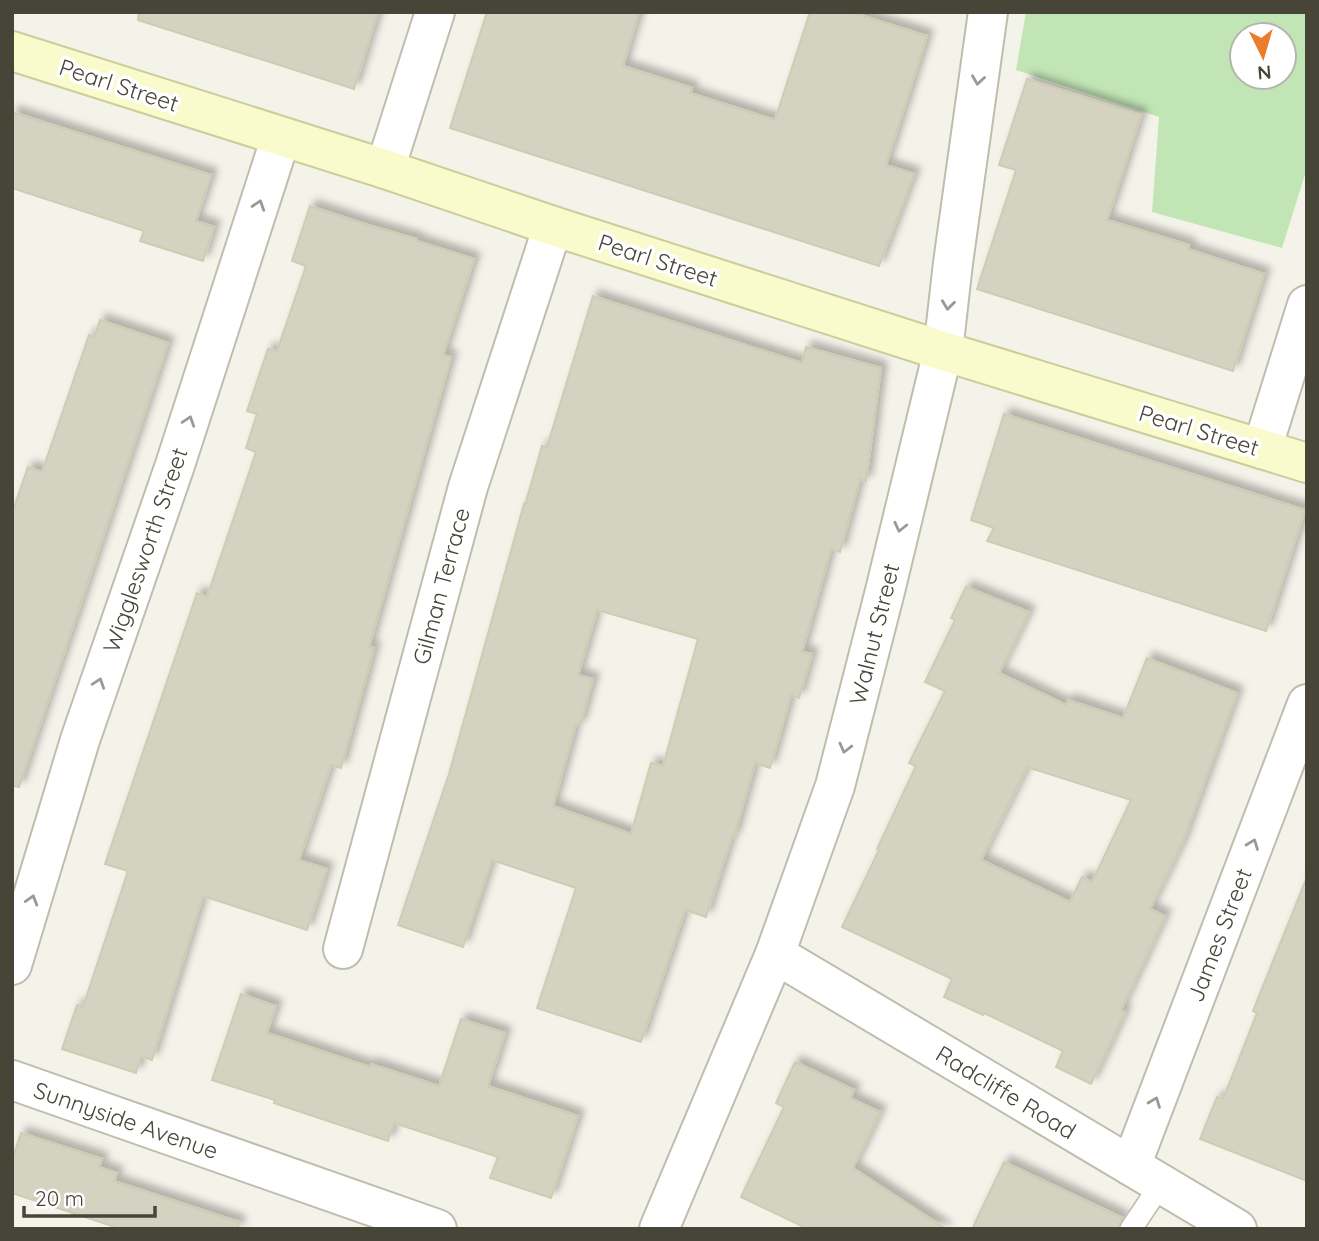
<svg xmlns="http://www.w3.org/2000/svg" width="1319" height="1241" viewBox="0 0 1319 1241" font-family="Quicksand,sans-serif">
  <style>
    .green { fill: #c2e5b5; fill-rule: evenodd }
    .building { fill: #d4d2c0; stroke: #cfccb3; stroke-width: 2; fill-rule: evenodd; filter: url(#shadow) }
    .lines { fill: none; stroke-linecap: round; stroke-linejoin: round }
    .lane-casing { stroke: #bfbdad; stroke-width: 24 }
    .street-casing { stroke: #bfbdad; stroke-width: 42 }
    .secondary-casing { stroke: #cccd9a; stroke-width: 42 }
    .lane { stroke: #fff; stroke-width: 21 }
    .street { stroke: #fff; stroke-width: 38 }
    .secondary { stroke: #f9fbcc; stroke-width: 38 }
    .oneway { stroke: #9a9992 }
    .labels { text-anchor: middle; dominant-baseline: central; stroke-width: 7; stroke-linejoin: round; paint-order: stroke }
    .street-label { font-size: 23px; fill: #474538; stroke: #fff }
  </style>
  <defs>
    <filter id="shadow"><feDropShadow dx="6" dy="-6" stdDeviation="3.5" flood-color="#0004"/></filter>
  </defs>
  <rect width="100%" height="100%" fill="#f4f3ea"/>
  <path class="green" d="M 1026,12 L 1307,12 L 1307,168 L 1282,248 L 1152,212 L 1159,117 L 1016,70 ZM 1242,35 L 1284,35 L 1284,77 L 1242,77 Z"/>
  <g class="building">
    <polygon points="139,12 378,12 354,89 138,20"/>
    <polygon points="487,12 639,12 623,66 692,88 690,93 775,120 810,12 851,12 927,36 886,165 914,174 879,266 450,128"/>
    <polygon points="1027,79 1141,115 1107,220 1189,245 1188,249 1264,274 1233,371 977,289 1016,170 999,165"/>
    <polygon points="12,112 211,175 196,221 214,227 203,261 140,241 144,231 12,188"/>
    <polygon points="310,206 368,225 417,239 417,241 474,259 443,355 451,357 369,647 374,648 341,768 331,765 299,860 327,869 307,930 203,896 152,1060 141,1056 136,1073 62,1049 77,1005 83,1007 128,871 105,864 197,593 207,597 256,452 246,448 257,414 247,411 268,349 277,351 306,266 292,261"/>
    <path d="M 593,296 L 802,363 L 806,347 L 881,368 L 866,481 L 860,479 L 840,552 L 831,549 L 802,652 L 812,654 L 799,698 L 791,695 L 770,768 L 755,763 L 734,837 L 732,836 L 706,917 L 685,910 L 641,1042 L 537,1008 L 576,888 L 492,860 L 463,947 L 398,925 L 449,774 L 524,504 L 525,505 L 542,446 L 547,447 ZM 597,610 L 698,639 L 663,766 L 651,763 L 631,834 L 553,806 L 576,724 L 580,725 L 593,679 L 578,675 Z"/>
    <polygon points="100,320 168,343 19,787 12,786 12,513 28,467 42,472 89,335 94,337"/>
    <polygon points="1004,414 1305,510 1266,631 987,541 994,528 971,520"/>
    <path d="M 966,587 L 1029,612 L 999,673 L 1066,705 L 1068,700 L 1123,718 L 1147,658 L 1237,693 L 1183,841 L 1150,909 L 1165,916 L 1121,1010 L 1125,1012 L 1091,1084 L 1056,1067 L 1063,1051 L 984,1013 L 983,1015 L 944,997 L 952,979 L 842,927 L 879,850 L 877,849 L 916,766 L 909,763 L 945,691 L 925,682 L 955,620 L 951,618 ZM 1027,767 L 1131,800 L 1092,882 L 1082,877 L 1070,902 L 981,860 Z"/>
    <polygon points="1305,882 1307,883 1307,1181 1200,1139 1217,1097 1223,1099 1257,1013 1253,1011"/>
    <polygon points="241,994 276,1006 267,1033 370,1067 371,1064 439,1086 461,1019 505,1033 488,1086 578,1116 551,1198 490,1178 498,1157 394,1123 388,1141 274,1103 275,1100 212,1080"/>
    <polygon points="795,1062 854,1090 850,1098 880,1112 853,1168 946,1229 808,1229 741,1197 784,1107 776,1103"/>
    <polygon points="21,1133 102,1159 99,1167 117,1173 114,1181 239,1222 238,1229 121,1229 12,1193 12,1160"/>
    <polygon points="1004,1162 1123,1218 1118,1229 972,1229"/>
  </g>
  <g class="lines">
    <defs>
      <polyline id="lane" points="1131,1229 1161,1184"/>
      <g id="street">
        <polyline points="385,169 435,12"/>
        <polyline points="1262,449 1307,305"/>
        <polyline points="343,949 468,487 553,226"/>
        <polyline points="775,954 1237,1229"/>
        <polyline points="12,965 80,740 175,465 281,137"/>
        <polyline points="12,1080 437,1229"/>
        <polyline points="1131,1166 1307,704"/>
        <polyline points="659,1229 775,954 835,786 885,591 943,351 953,263 988,12"/>
      </g>
      <polyline id="secondary" points="12,51 385,169 553,226 943,351 1307,463"/>
    </defs>
    <use href="#lane" class="lane-casing"/>
    <use href="#street" class="street-casing"/>
    <use href="#secondary" class="secondary-casing"/>
    <use href="#lane" class="lane"/>
    <use href="#street" class="street"/>
    <use href="#secondary" class="secondary"/>
  </g>
  <defs><path id="oneway-chevron" d="M-2-3.5L2.5 0L-2 3.5" fill="none" stroke-width="1.6" stroke-linecap="round" stroke-linejoin="round" transform="scale(1.75)"/></defs>
  <g class="oneway">
    <use href="#oneway-chevron" transform="translate(978 80) rotate(98)"/>
    <use href="#oneway-chevron" transform="translate(259 205) rotate(-72)"/>
    <use href="#oneway-chevron" transform="translate(948 305) rotate(97)"/>
    <use href="#oneway-chevron" transform="translate(189 421) rotate(-72)"/>
    <use href="#oneway-chevron" transform="translate(900 527) rotate(103)"/>
    <use href="#oneway-chevron" transform="translate(99 683) rotate(-71)"/>
    <use href="#oneway-chevron" transform="translate(845 748) rotate(104)"/>
    <use href="#oneway-chevron" transform="translate(1253 844) rotate(-69)"/>
    <use href="#oneway-chevron" transform="translate(32 900) rotate(-73)"/>
    <use href="#oneway-chevron" transform="translate(1155 1102) rotate(-69)"/>
  </g>
  <g class="labels">
    <g class="street-label">
      <text transform="translate(119 85) rotate(18)">Pearl Street</text>
      <text transform="translate(658 260) rotate(18)">Pearl Street</text>
      <text transform="translate(1199 430) rotate(17)">Pearl Street</text>
      <text transform="translate(145 550) rotate(-71)">Wigglesworth Street</text>
      <text transform="translate(441 586) rotate(-75)">Gilman Terrace</text>
      <text transform="translate(874 634) rotate(-76)">Walnut Street</text>
      <text transform="translate(1219 935) rotate(-69)">James Street</text>
      <text transform="translate(1006 1092) rotate(31)">Radcliffe Road</text>
      <text transform="translate(126 1120) rotate(19)">Sunnyside Avenue</text>
    </g>
  </g>
  <rect width="1319" height="1241" fill="none" stroke="#474538" stroke-width="28"/>
  <g transform="translate(1263 56) rotate(175)"><circle r="33" fill="#ffffff" stroke="#b5b5af" stroke-width="2"/>
  <path d="M0-5L12 26L0 18L-12 26Z" fill="#eb7c29"/>
  <text y="-10" font-size="19" font-weight="bold" text-anchor="middle" fill="#474538">N</text>
  </g>
  <path d="M24 1206v10h131v-10" fill="none" stroke="#474538" stroke-width="3.5"/>
  <text x="35" y="1206" font-size="21" fill="#474538" stroke="#ffffff" stroke-width="5" paint-order="stroke">20 m</text>
</svg>
